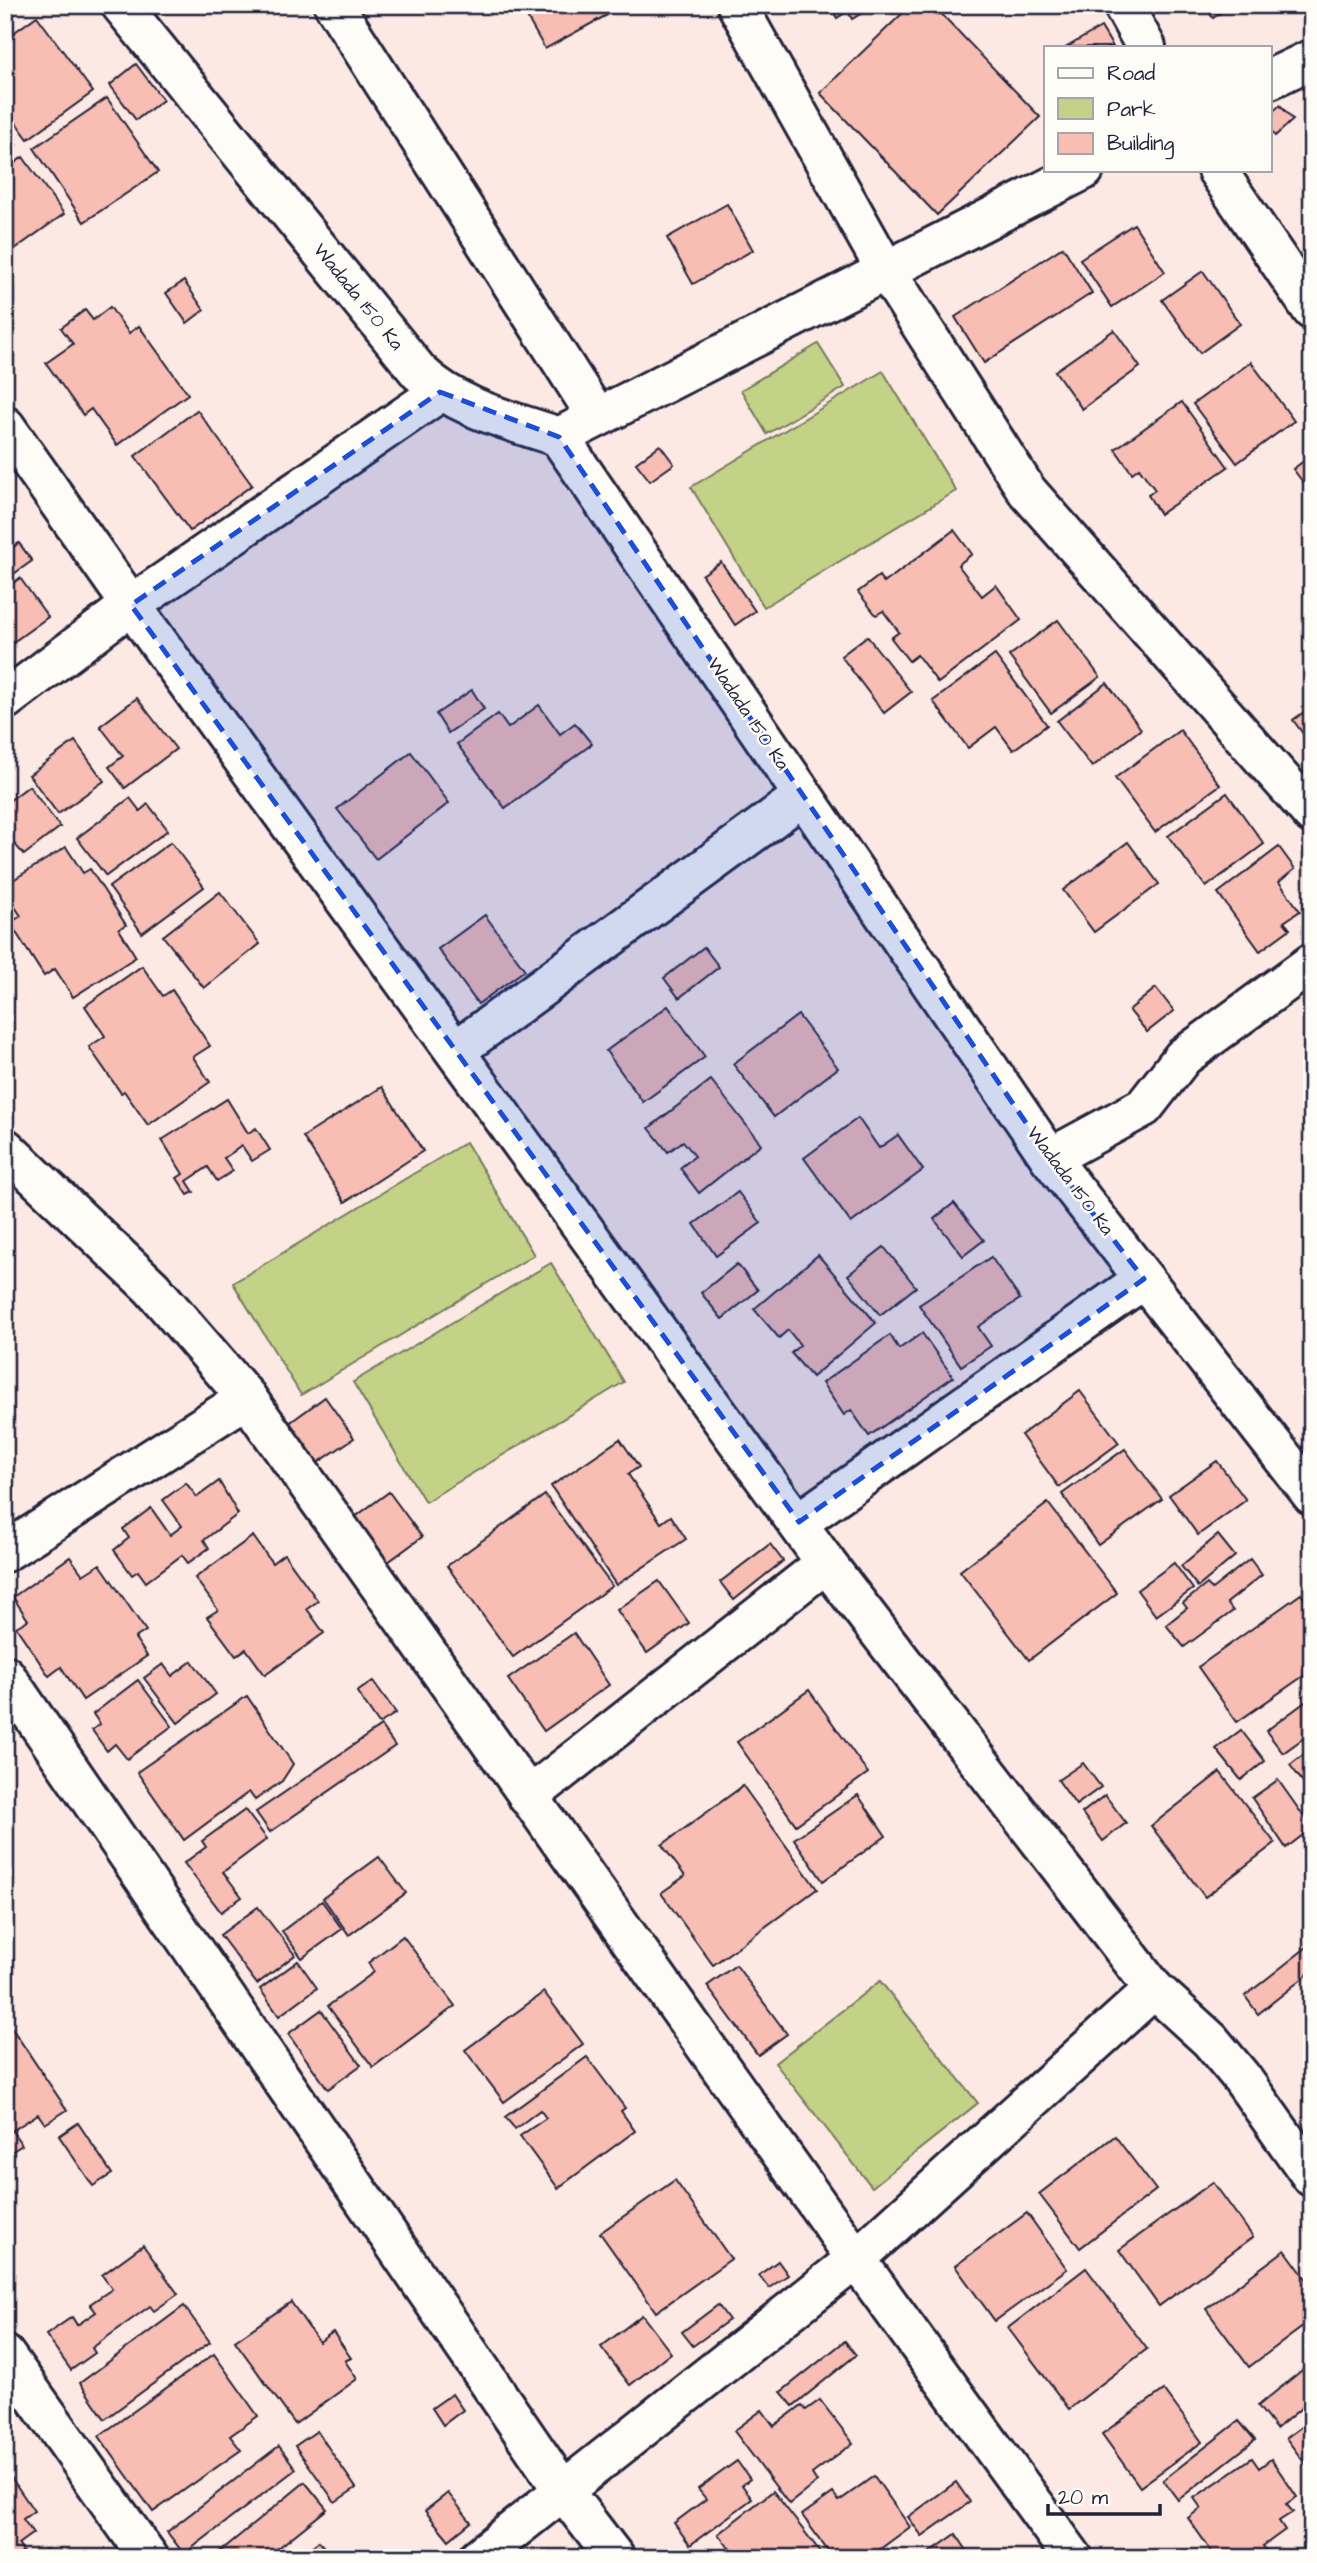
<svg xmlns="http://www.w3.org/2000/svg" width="1317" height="2563" viewBox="0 0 1317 2563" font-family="'Architects Daughter',sans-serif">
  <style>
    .green { fill: #c3d286; stroke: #727a60; stroke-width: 2 }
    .building { fill: #f8bdb3; stroke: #22223b; stroke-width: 2 }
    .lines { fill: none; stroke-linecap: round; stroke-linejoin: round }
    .minor-casing { stroke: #22223b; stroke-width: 44 }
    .minor { stroke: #fdfcf7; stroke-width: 38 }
    .marked { fill: #1d4ed8; fill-opacity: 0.2; stroke: #1d4ed8; stroke-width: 5; stroke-dasharray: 14 9; stroke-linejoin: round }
    .labels { text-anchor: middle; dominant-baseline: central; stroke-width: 5; stroke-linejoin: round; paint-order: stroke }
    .street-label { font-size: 19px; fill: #22223b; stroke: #fdfcf7 }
  </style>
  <rect width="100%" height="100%" fill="#fce9e3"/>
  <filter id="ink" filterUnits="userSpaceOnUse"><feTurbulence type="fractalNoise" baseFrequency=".0143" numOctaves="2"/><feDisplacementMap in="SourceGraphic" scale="14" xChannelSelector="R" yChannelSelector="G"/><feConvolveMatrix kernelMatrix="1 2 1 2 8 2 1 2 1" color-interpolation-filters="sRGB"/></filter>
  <g filter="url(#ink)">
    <g class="green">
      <polygon points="818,344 845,387 767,434 741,390"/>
      <polygon points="883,371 956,491 764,607 691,487"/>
      <polygon points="466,1142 534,1255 301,1395 233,1283"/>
      <polygon points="551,1263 624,1382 425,1502 353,1382"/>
      <polygon points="880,1981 978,2103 872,2187 775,2063"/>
    </g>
    <g class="building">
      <polygon points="520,5 601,5 607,15 545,49"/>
      <polygon points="777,5 793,5 781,12"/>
      <polygon points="829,5 875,5 852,19 848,11 837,18"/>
      <polygon points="911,5 933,5 1040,117 937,215 820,93"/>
      <polygon points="1204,5 1231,5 1213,18"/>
      <polygon points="37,16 93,92 28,139 5,108 5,39"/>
      <polygon points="1101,27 1113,47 1067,47"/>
      <polygon points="136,64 163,100 136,120 110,85"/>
      <polygon points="107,98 158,172 84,222 34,148"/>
      <polygon points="1280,105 1293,120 1275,136 1270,130 1270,114"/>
      <polygon points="5,130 16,145 5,153"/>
      <polygon points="23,157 64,214 5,256 5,170"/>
      <polygon points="727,204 753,250 693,284 667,238"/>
      <polygon points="1134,224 1165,272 1112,307 1080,259"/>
      <polygon points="1063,247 1092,293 984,363 955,317"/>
      <polygon points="1203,271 1240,324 1200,353 1162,300"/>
      <polygon points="184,281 204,310 187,323 166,293"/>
      <polygon points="110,307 129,333 139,326 188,394 117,445 91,409 83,415 46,363 73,344 61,328 85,310 93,320"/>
      <polygon points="1114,330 1140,367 1082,409 1055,371"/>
      <polygon points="1251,362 1294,421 1237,463 1193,404"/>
      <polygon points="1182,402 1228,467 1160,514 1148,495 1155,490 1139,468 1132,473 1115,449"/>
      <polygon points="197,410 252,485 190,531 135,456"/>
      <polygon points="660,445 674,464 650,481 636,463"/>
      <polygon points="1312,455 1312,494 1293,469"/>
      <polygon points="954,530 972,554 958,565 982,596 996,585 1021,620 938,683 917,655 909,661 891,638 899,632 883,611 876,615 858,592 879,576 884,583"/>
      <polygon points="19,543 32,561 5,580 5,553"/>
      <polygon points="721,562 755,611 735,625 702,575"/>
      <polygon points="20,578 48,617 5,648 5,589"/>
      <polygon points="1058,620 1100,677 1051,713 1009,656"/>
      <polygon points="867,636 911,692 884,713 841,656"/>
      <polygon points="995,655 1047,725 1013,750 996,727 968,748 933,701"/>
      <polygon points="1107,683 1141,729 1092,767 1057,721"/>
      <polygon points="472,690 484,709 448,733 436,714"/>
      <polygon points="137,698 176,749 125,788 109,767 123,756 100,726"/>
      <polygon points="539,705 560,734 575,723 592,744 505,808 457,744 498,714 508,728"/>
      <polygon points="1312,706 1312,746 1293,720"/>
      <polygon points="1180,730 1220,785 1155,832 1115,778"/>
      <polygon points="75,741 104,781 58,814 29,775"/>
      <polygon points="411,752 449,803 376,859 337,809"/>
      <polygon points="29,786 60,827 24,855 5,833 5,804"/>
      <polygon points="1227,793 1264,844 1206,887 1168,836"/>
      <polygon points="130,798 140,811 148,804 168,830 106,876 77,838"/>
      <polygon points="171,842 204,887 142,933 109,887"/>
      <polygon points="1128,842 1159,884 1094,932 1063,890"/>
      <polygon points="66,847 83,873 90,869 126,925 119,929 136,957 73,997 55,969 44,976 10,923 21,916 5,892 5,885"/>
      <polygon points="1279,847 1295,869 1279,882 1300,911 1284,922 1290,929 1260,951 1218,893"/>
      <polygon points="220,892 260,944 204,988 163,936"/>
      <polygon points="485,915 525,970 478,1004 438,949"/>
      <polygon points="704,947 719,967 679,998 664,978"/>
      <polygon points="142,966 163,996 172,990 210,1046 193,1057 210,1082 148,1125 124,1091 121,1093 89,1047 105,1036 85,1006"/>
      <polygon points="1156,988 1174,1011 1147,1032 1129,1010"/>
      <polygon points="668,1006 705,1057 643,1102 606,1051"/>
      <polygon points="798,1015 838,1068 774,1117 733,1064"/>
      <polygon points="711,1080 761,1144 699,1193 680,1168 695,1156 683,1141 668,1152 649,1128"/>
      <polygon points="382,1087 423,1151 345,1202 303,1137"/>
      <polygon points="227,1099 248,1133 256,1128 270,1150 252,1161 242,1146 224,1158 233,1171 217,1181 208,1167 187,1181 194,1192 188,1195 177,1178 183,1174 162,1140"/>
      <polygon points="858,1118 879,1148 898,1135 923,1170 851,1223 804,1158"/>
      <polygon points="738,1192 761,1223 716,1256 694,1224"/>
      <polygon points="954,1203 984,1240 963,1256 934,1219"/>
      <polygon points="884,1247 916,1287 880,1315 848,1275"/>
      <polygon points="818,1255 876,1323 812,1377 791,1353 800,1345 788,1330 779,1338 754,1309"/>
      <polygon points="991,1257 1020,1299 978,1327 991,1346 961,1366 919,1305"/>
      <polygon points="737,1264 758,1290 722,1319 701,1293"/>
      <polygon points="922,1333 953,1377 869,1436 851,1410 844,1415 822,1383 890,1335 899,1349"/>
      <polygon points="1080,1391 1119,1443 1059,1487 1021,1435"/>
      <polygon points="325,1397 354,1438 316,1464 288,1424"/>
      <polygon points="620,1439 639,1467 628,1474 661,1523 671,1516 686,1539 616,1585 551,1486"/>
      <polygon points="1125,1449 1162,1499 1098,1545 1062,1494"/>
      <polygon points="1217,1461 1246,1500 1198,1535 1169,1495"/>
      <polygon points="219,1481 238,1514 204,1540 209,1548 188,1563 182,1555 146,1582 138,1571 132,1575 114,1550 129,1538 123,1529 151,1508 170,1535 182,1526 163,1500 186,1483 197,1497"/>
      <polygon points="389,1492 422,1537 388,1562 355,1517"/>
      <polygon points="545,1495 612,1586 513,1657 447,1566"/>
      <polygon points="1048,1503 1117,1593 1029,1660 960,1571"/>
      <polygon points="1218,1535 1235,1556 1198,1587 1181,1566"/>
      <polygon points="253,1536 272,1563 284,1554 318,1601 307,1609 324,1633 265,1675 246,1649 236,1656 207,1617 218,1610 195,1578"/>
      <polygon points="770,1544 783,1561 734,1600 720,1582"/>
      <polygon points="70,1557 83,1575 100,1564 146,1631 135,1638 147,1656 83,1700 61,1667 49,1676 16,1627 28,1620 13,1597"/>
      <polygon points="1250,1559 1262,1575 1227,1603 1233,1611 1184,1647 1166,1625 1187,1608 1183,1603 1207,1584 1212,1589"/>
      <polygon points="1174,1563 1193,1589 1156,1616 1137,1590"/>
      <polygon points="659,1581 689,1623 647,1653 617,1610"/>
      <polygon points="1301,1594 1312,1609 1312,1670 1237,1722 1198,1667"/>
      <polygon points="574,1633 609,1685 544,1731 508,1679"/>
      <polygon points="192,1661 216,1694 178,1723 144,1678 163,1664 172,1676"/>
      <polygon points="138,1680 172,1726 127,1759 115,1744 107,1751 92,1730 100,1724 93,1714"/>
      <polygon points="373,1681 396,1713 379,1724 357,1692"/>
      <polygon points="809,1690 868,1773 796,1825 737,1742"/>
      <polygon points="247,1696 293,1764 282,1781 255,1800 249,1792 184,1840 137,1772"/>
      <polygon points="1312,1697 1312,1732 1283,1753 1266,1731"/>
      <polygon points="381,1726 395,1746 270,1832 256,1812"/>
      <polygon points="1241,1730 1265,1761 1241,1780 1216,1749"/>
      <polygon points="1312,1748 1312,1794 1290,1765"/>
      <polygon points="1083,1763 1101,1787 1076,1805 1058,1780"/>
      <polygon points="1220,1772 1275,1843 1205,1897 1151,1826"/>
      <polygon points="1278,1780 1312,1828 1286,1848 1252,1798"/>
      <polygon points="743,1786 817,1889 713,1965 661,1893 685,1876 662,1845"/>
      <polygon points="858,1795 886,1836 823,1881 794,1839"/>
      <polygon points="1105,1795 1126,1823 1103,1841 1082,1813"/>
      <polygon points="245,1810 267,1839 223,1872 242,1897 221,1912 184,1863 206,1847 202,1841"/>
      <polygon points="379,1857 406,1893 349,1935 323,1898"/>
      <polygon points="322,1901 342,1929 302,1958 282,1931"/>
      <polygon points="258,1907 295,1955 257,1984 220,1935"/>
      <polygon points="403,1936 455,2006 373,2067 328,2006 374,1972 368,1963"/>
      <polygon points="1312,1943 1312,1971 1258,2014 1245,1996"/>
      <polygon points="298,1961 317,1988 279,2016 260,1989"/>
      <polygon points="736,1965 787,2034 758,2055 707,1986"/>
      <polygon points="544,1992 583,2044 504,2102 465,2050"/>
      <polygon points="321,2010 361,2065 328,2089 288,2034"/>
      <polygon points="5,2018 67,2110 45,2124 38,2114 12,2131 22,2145 5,2156"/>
      <polygon points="587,2057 625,2108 621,2111 635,2131 558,2188 520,2136 546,2118 540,2110 515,2129 505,2117"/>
      <polygon points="78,2123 112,2174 93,2186 59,2136"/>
      <polygon points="1115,2136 1156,2190 1080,2248 1039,2194"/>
      <polygon points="675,2180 731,2259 656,2312 600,2233"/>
      <polygon points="1213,2182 1253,2237 1159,2306 1119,2250"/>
      <polygon points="1027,2213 1067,2269 995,2321 955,2266"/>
      <polygon points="143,2245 178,2294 154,2311 150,2306 92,2348 95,2353 71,2370 46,2335 72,2317 77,2325 96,2312 90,2304 112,2289 102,2275"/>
      <polygon points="1285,2250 1312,2287 1312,2320 1249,2367 1206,2309"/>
      <polygon points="778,2261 788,2275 769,2288 759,2275"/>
      <polygon points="1086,2268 1147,2349 1069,2409 1008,2328"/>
      <polygon points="291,2302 319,2342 333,2332 351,2358 345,2361 357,2379 295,2424 235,2341"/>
      <polygon points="718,2305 729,2320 693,2346 682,2332"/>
      <polygon points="184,2306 210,2342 105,2419 80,2383"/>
      <polygon points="642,2315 671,2353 630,2385 601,2347"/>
      <polygon points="845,2341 856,2355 793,2406 781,2392"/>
      <polygon points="214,2354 258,2416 230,2436 241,2450 153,2512 99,2436"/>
      <polygon points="1312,2362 1312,2399 1276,2429 1258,2406"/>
      <polygon points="1164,2390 1202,2442 1140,2487 1102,2434"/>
      <polygon points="452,2394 463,2410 443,2425 432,2408"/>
      <polygon points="820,2400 853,2443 812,2474 817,2482 789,2504 734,2431 762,2410 774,2426 802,2405 806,2410"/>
      <polygon points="1312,2419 1312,2473 1286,2438"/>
      <polygon points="1239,2421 1255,2440 1178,2500 1163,2480"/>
      <polygon points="317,2431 356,2488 335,2502 295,2446"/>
      <polygon points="279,2446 296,2469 184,2554 167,2532"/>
      <polygon points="1252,2458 1259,2468 1271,2459 1297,2497 1286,2504 1293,2512 1279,2521 1285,2530 1263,2546 1269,2555 1265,2558 1216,2558 1188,2518 1201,2508 1194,2498"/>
      <polygon points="737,2461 750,2479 742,2485 752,2499 690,2545 674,2523 706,2499 698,2489"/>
      <polygon points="8,2473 34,2511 23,2519 33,2533 18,2544 23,2552 15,2558 5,2558"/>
      <polygon points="874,2476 910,2527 868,2558 833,2558 802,2515 833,2493 839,2501"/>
      <polygon points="305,2482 327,2509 266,2558 212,2558"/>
      <polygon points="956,2482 970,2502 922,2536 908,2517"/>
      <polygon points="773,2491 825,2558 737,2558 718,2534"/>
      <polygon points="448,2493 471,2522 449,2540 425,2511"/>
      <polygon points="956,2534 972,2558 922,2558"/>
      <polygon points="319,2541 332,2558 298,2558"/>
      <polygon points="46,2549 52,2558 34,2558"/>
    </g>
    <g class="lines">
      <defs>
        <g id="minor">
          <path d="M 121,5 L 419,372 C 458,409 509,420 559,437 L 1050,1158 L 1312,1495"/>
          <polyline points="334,5 597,417"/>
          <polyline points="737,5 885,269 1027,491 1312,814"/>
          <polyline points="1123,5 1146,47"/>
          <polyline points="1270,79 1312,59"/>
          <polyline points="1217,170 1312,310"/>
          <polyline points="5,426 131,605 826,1563 1154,1989 1210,2040 1241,2077 1312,2177"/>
          <polyline points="559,437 1084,170"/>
          <polyline points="5,700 131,605 440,392"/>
          <polyline points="455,1051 803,796"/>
          <polyline points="5,1148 152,1288 247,1398 856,2259 1073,2558"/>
          <polyline points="1050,1158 1144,1107 1183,1057 1312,963"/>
          <polyline points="799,1522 1144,1279"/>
          <polyline points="5,1552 247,1398"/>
          <polyline points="5,1675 562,2489 615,2558"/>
          <polyline points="528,1797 826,1563"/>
          <polyline points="5,2355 149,2558"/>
          <polyline points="478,2558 856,2259 1154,1989"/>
        </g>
      </defs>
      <use href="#minor" class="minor-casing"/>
      <use href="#minor" class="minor"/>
    </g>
  </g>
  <path class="marked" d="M 440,392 L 559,437 L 1050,1158 L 1144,1279 L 799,1522 L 131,605 Z"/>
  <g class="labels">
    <g class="street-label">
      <text transform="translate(358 297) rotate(51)">Wadada 150 Ka</text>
      <text transform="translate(748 714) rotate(56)">Wadada 150 Ka</text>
      <text transform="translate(1070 1181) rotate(53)">Wadada 150 Ka</text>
    </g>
  </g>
  <rect width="1317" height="2563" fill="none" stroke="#fdfcf7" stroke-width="28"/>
  <rect x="14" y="14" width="1289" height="2535" fill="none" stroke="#22223b" stroke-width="2.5" filter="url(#ink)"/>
  <rect x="1044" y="46" width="228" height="126" fill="#fdfcf7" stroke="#a5a5ac" stroke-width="2"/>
  <rect x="1058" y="68" width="35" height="10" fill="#fdfcf7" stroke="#a5a5ac" stroke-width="2"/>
  <text x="1107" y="80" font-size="21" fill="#22223b">Road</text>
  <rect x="1058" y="98" width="35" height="21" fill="#c3d286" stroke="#a5a5ac" stroke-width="2"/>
  <text x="1107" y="116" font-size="21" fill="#22223b">Park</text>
  <rect x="1058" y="133" width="35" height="21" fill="#f8bdb3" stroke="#a5a5ac" stroke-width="2"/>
  <text x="1107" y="150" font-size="21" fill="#22223b">Building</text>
  <path d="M1048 2504v10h112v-10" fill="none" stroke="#22223b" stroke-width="3.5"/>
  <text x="1058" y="2504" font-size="21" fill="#22223b" stroke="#fdfcf7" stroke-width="5" paint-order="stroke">20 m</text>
</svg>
